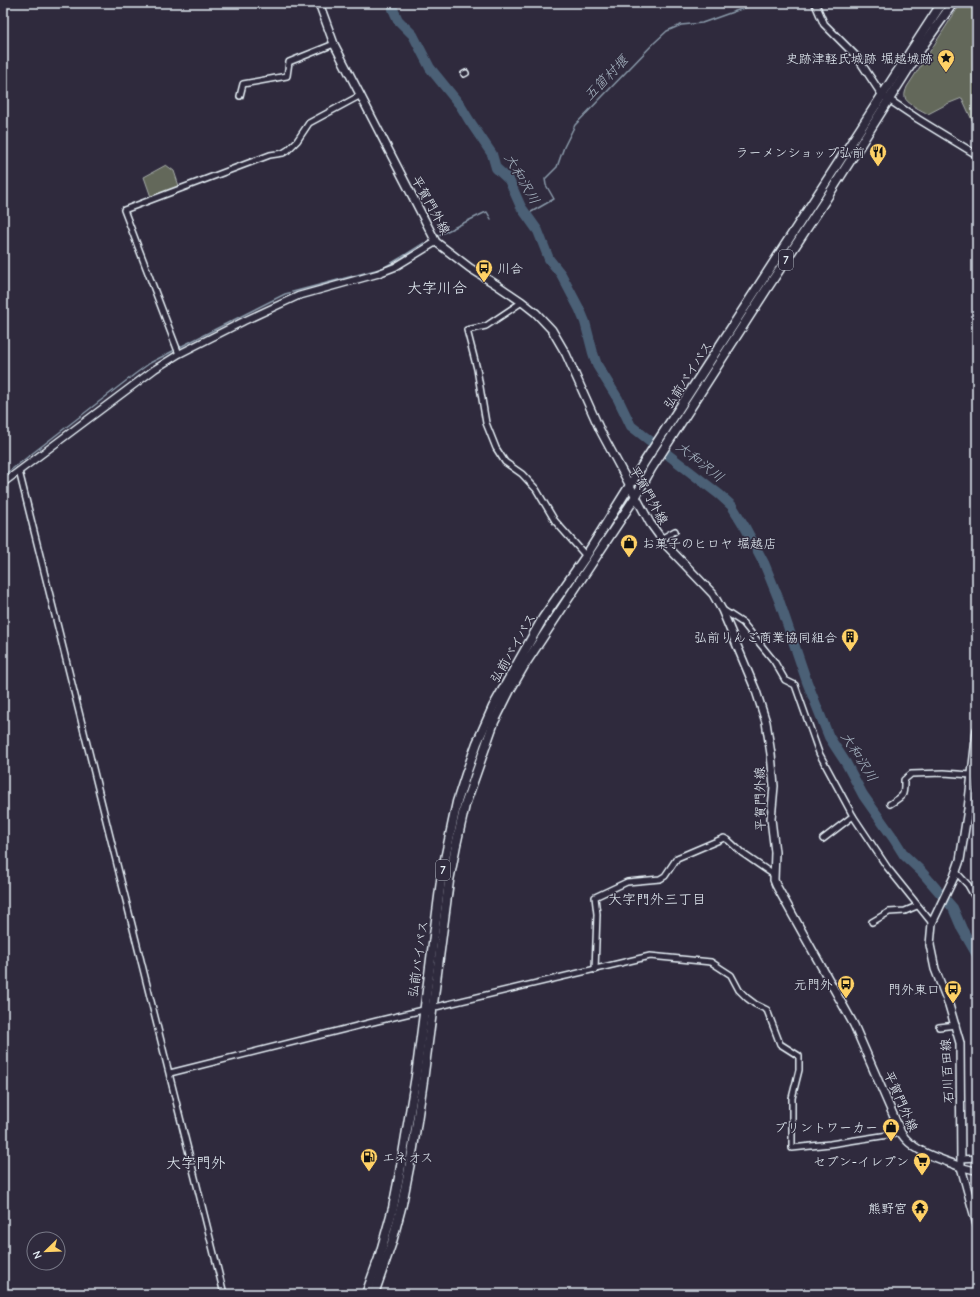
<svg xmlns="http://www.w3.org/2000/svg" width="980" height="1297" viewBox="0 0 980 1297" font-family="'Comic Neue','Klee One',sans-serif">
  <style>
    .green { fill: #63685a; stroke: #a6aca9 }
    .lines { fill: none; stroke-linecap: round; stroke-linejoin: round }
    .stream { stroke: #8a9aaa; stroke-width: 1.5 }
    .river { stroke: #4b6076; stroke-width: 10 }
    .minor-casing { stroke: #e8f1f8; stroke-width: 8 }
    .tertiary-casing { stroke: #e8f1f8; stroke-width: 9 }
    .secondary-casing { stroke: #e8f1f8; stroke-width: 10 }
    .trunk-casing { stroke: #e8f1f8; stroke-width: 11 }
    .minor { stroke: #2f2a3d; stroke-width: 5 }
    .tertiary { stroke: #2f2a3d; stroke-width: 6 }
    .secondary { stroke: #2f2a3d; stroke-width: 7 }
    .trunk { stroke: #2f2a3d; stroke-width: 8 }
    .labels { text-anchor: middle; dominant-baseline: central; stroke-width: 3; stroke-linejoin: round; paint-order: stroke }
    .shield { fill: #2f2a3d; stroke: #b0b5c0; stroke-width: 1 }
    .shield-label { font-size: 12px; font-weight: bold; fill: #e8f1f8 }
    .poi-label { font-size: 13px; fill: #e8f1f8; stroke: #2f2a3d; text-anchor: end }
    .street-label { font-size: 13px; fill: #e8f1f8; stroke: #2f2a3d }
    .water-label { font-size: 14px; font-style: italic; fill: #a9b7c4; stroke: #2f2a3d }
    .neighbourhood-label { font-size: 14px; fill: #e8f1f8; stroke: #2f2a3d }
    .quarter-label { font-size: 15px; fill: #e8f1f8; stroke: #2f2a3d }
  </style>
  <rect width="100%" height="100%" fill="#2f2a3d"/>
  <filter id="ink" filterUnits="userSpaceOnUse"><feTurbulence type="fractalNoise" baseFrequency=".025" numOctaves="2"/><feDisplacementMap in="SourceGraphic" scale="8" xChannelSelector="R" yChannelSelector="G"/><feConvolveMatrix kernelMatrix="1 2 1 2 8 2 1 2 1" color-interpolation-filters="sRGB"/></filter>
  <g filter="url(#ink)">
    <g class="green">
      <path d="M 961,3 L 977,3 L 977,123 L 972,120 L 962,98 L 947,104 L 928,114 C 923,111 905,103 905,97 C 904,94 906,90 907,87 Z"/>
      <polygon points="166,165 174,171 179,186 151,197 144,177"/>
    </g>
    <g class="lines">
      <g class="stream">
        <polyline points="526,215 554,199 546,185 545,179 557,167 564,147 575,125 654,43 667,31 681,25 702,23 758,3"/>
        <polyline points="439,235 484,213 487,212 491,219"/>
        <polyline points="180,347 285,294 383,268 402,257 424,243"/>
        <polyline points="3,476 135,374 150,363 173,351"/>
      </g>
      <polyline class="river" points="391,3 393,5 393,9 398,20 413,35 430,68 460,105 469,120 492,154 496,168 509,180 521,207 538,231 549,259 561,274 580,310 585,322 593,353 597,365 618,399 631,426 720,495 732,506 745,527 764,563 779,600 807,682 829,737 846,763 863,795 894,839 904,855 921,871 953,908 962,929 977,955"/>
      <defs>
        <g id="minor">
          <polyline points="464,74 466,73"/>
          <polyline points="240,96 243,84 287,76 289,62 334,44"/>
          <polyline points="522,302 486,326 467,330 477,369 486,423 496,448 505,462 522,474 536,489 555,521 586,556"/>
          <polyline points="179,354 124,210 270,155 283,153 288,150 297,141 309,123 361,95"/>
          <polyline points="19,471 224,1294"/>
          <polyline points="661,539 675,531"/>
          <polyline points="723,610 743,623 774,661 785,680 795,685 819,753 853,816 887,867 932,923"/>
          <path d="M 890,804 C 905,795 904,796 904,780 L 911,774 L 944,773 L 971,775"/>
          <polyline points="823,839 853,816"/>
          <polyline points="956,872 968,885 977,901"/>
          <polyline points="872,922 889,912 905,911 917,906"/>
          <polyline points="595,970 597,914 595,897 627,882 660,879 665,876 677,858 724,838 728,840 742,853 774,875"/>
          <polyline points="939,1027 956,1025"/>
          <polyline points="170,1073 377,1021 650,956 711,962 731,975 739,990 747,998 755,1004 767,1010 780,1044 799,1056 799,1070 792,1098 792,1148 830,1144 901,1133"/>
          <polyline points="961,1159 977,1158"/>
        </g>
        <g id="tertiary">
          <polyline points="815,3 824,24 857,57 882,95 918,119 977,155"/>
          <polyline points="3,483 155,369 179,354 244,321 285,302 298,296 377,274 395,267 436,242"/>
          <polyline points="961,1167 977,1171"/>
        </g>
        <g id="secondary">
          <path d="M 319,3 L 334,44 L 436,242 L 470,268 L 497,285 L 522,302 L 536,313 L 552,330 L 566,354 L 600,430 L 650,523 L 666,545 L 713,594 L 722,610 L 756,691 L 766,722 L 771,754 L 774,786 L 771,819 L 775,852 L 774,880 L 776,885 L 854,1025 L 901,1133 C 914,1153 939,1158 961,1167"/>
          <polyline points="977,730 968,809 960,860 954,877 932,923 930,945 935,969 949,1005 960,1043 961,1167 977,1225"/>
        </g>
        <g id="trunk">
          <polyline points="366,1294 379,1258 393,1208 400,1172 416,1076 442,873 457,802 466,774 477,743 493,707 543,618 586,556 645,461 942,3"/>
          <polyline points="374,1294 392,1242 402,1204 413,1148 423,1081 449,881 456,845 465,805 494,722 510,690 525,664 636,496 651,469 766,290 826,199 924,44 953,3"/>
        </g>
      </defs>
      <use href="#minor" class="minor-casing"/>
      <use href="#tertiary" class="tertiary-casing"/>
      <use href="#secondary" class="secondary-casing"/>
      <use href="#trunk" class="trunk-casing"/>
      <use href="#minor" class="minor"/>
      <use href="#tertiary" class="tertiary"/>
      <use href="#secondary" class="secondary"/>
      <use href="#trunk" class="trunk"/>
    </g>
  </g>
  <defs>
    <symbol id="sight-pin" viewBox="-11 -11 22 30"><path d="M0 17L-7.5 6A9.5 9.5 0 1 1 7.5 6Z" fill="#ffd166" stroke="#2f2a3d"/><path d="M0-6L1.8-2.2L6-1.7L2.9 1.2L3.7 5.4L0 3.3L-3.7 5.4L-2.9 1.2L-6-1.7L-1.8-2.2Z" fill="#111"/></symbol>
    <symbol id="restaurant-pin" viewBox="-11 -11 22 30"><path d="M0 17L-7.5 6A9.5 9.5 0 1 1 7.5 6Z" fill="#ffd166" stroke="#2f2a3d"/><path d="M-5-6h1v4h1v-4h1v4h1v-4h1v5L-1.5 .5V6h-2V.5L-5-1ZM5-6V6H3V1.5H1.5Q1.5-4 5-6Z" fill="#111"/></symbol>
    <symbol id="bus-pin" viewBox="-11 -11 22 30"><path d="M0 17L-7.5 6A9.5 9.5 0 1 1 7.5 6Z" fill="#ffd166" stroke="#2f2a3d"/><path d="M-5-6H5V4H4V6H2V4H-2V6H-4V4H-5ZM-3.5-4V0h7V-4ZM-3.5 1.2v1.5H-2V1.2ZM2 1.2v1.5H3.5V1.2Z" fill="#111"/></symbol>
    <symbol id="shop-pin" viewBox="-11 -11 22 30"><path d="M0 17L-7.5 6A9.5 9.5 0 1 1 7.5 6Z" fill="#ffd166" stroke="#2f2a3d"/><path d="M-5-2.5h2.3a2.7 3.5 0 0 1 5.4 0H5L5.5 6h-11ZM-1.5-2.5h3a1.5 2.3 0 0 0-3 0Z" fill="#111"/></symbol>
    <symbol id="building-pin" viewBox="-11 -11 22 30"><path d="M0 17L-7.5 6A9.5 9.5 0 1 1 7.5 6Z" fill="#ffd166" stroke="#2f2a3d"/><path d="M-4-6H4V6H1V3H-1V6H-4ZM-2.5-4.3h1.7v1.8h-1.7ZM.8-4.3h1.7v1.8H.8ZM-2.5-1h1.7V.8h-1.7ZM.8-1h1.7V.8H.8Z" fill="#111"/></symbol>
    <symbol id="fuel-pin" viewBox="-11 -11 22 30"><path d="M0 17L-7.5 6A9.5 9.5 0 1 1 7.5 6Z" fill="#ffd166" stroke="#2f2a3d"/><path d="M-5.5-6h7V0h2V4h1.3V-2.5L3-4.5l.8-.8L6-3V5H2.5V1h-1V6h-7ZM-4.2-4.7v3.2H.2V-4.7Z" fill="#111"/></symbol>
    <symbol id="supermarket-pin" viewBox="-11 -11 22 30"><path d="M0 17L-7.5 6A9.5 9.5 0 1 1 7.5 6Z" fill="#ffd166" stroke="#2f2a3d"/><path d="M-6-5.5h2.5l.6 2H6L4.5 2H-2.5L-4.4-4H-6ZM-1.5 3.2a1.3 1.3 0 1 0 .1 0ZM3 3.2a1.3 1.3 0 1 0 .1 0Z" fill="#111"/></symbol>
    <symbol id="temple-pin" viewBox="-11 -11 22 30"><path d="M0 17L-7.5 6A9.5 9.5 0 1 1 7.5 6Z" fill="#ffd166" stroke="#2f2a3d"/><path d="M0-6L5-2H3V0L6.5 2.5H4V6H1.5V3h-3V6H-4V2.5H-6.5L-3 0V-2H-5Z" fill="#111"/></symbol>
  </defs>
  <g fill-rule="evenodd">
    <use href="#sight-pin" x="936" y="48" width="20" height="27"/>
    <use href="#restaurant-pin" x="868" y="142" width="20" height="27"/>
    <use href="#bus-pin" x="474" y="258" width="20" height="27"/>
    <use href="#shop-pin" x="619" y="533" width="20" height="27"/>
    <use href="#building-pin" x="840" y="627" width="20" height="27"/>
    <use href="#bus-pin" x="836" y="974" width="20" height="27"/>
    <use href="#bus-pin" x="943" y="979" width="20" height="27"/>
    <use href="#shop-pin" x="881" y="1117" width="20" height="27"/>
    <use href="#fuel-pin" x="359" y="1147" width="20" height="27"/>
    <use href="#supermarket-pin" x="912" y="1151" width="20" height="27"/>
    <use href="#temple-pin" x="910" y="1198" width="20" height="27"/>
  </g>
  <g class="labels">
    <g class="shield">
      <rect x="779" y="250" width="14" height="20" rx="3"/>
      <rect x="436" y="860" width="14" height="20" rx="3"/>
    </g>
    <g class="shield-label">
      <text x="786" y="260">7</text>
      <text x="443" y="870">7</text>
    </g>
    <g class="poi-label">
      <text x="933" y="58">史跡津軽氏城跡 堀越城跡</text>
      <text x="865" y="152">ラーメンショップ弘前</text>
      <text x="497" y="268" text-anchor="start">川合</text>
      <text x="642" y="543" text-anchor="start">お菓子のヒロヤ 堀越店</text>
      <text x="837" y="637">弘前りんご商業協同組合</text>
      <text x="833" y="984">元門外</text>
      <text x="940" y="989">門外東口</text>
      <text x="878" y="1127">プリントワーカー</text>
      <text x="382" y="1157" text-anchor="start">エネオス</text>
      <text x="909" y="1161">セブン-イレブン</text>
      <text x="907" y="1208">熊野宮</text>
    </g>
    <g class="street-label">
      <text transform="translate(431 205) rotate(61)">平賀門外線</text>
      <text transform="translate(688 375) rotate(-57)">弘前バイパス</text>
      <text transform="translate(649 495) rotate(61)">平賀門外線</text>
      <text transform="translate(513 648) rotate(-60)">弘前バイパス</text>
      <text transform="translate(760 799) rotate(-91)">平賀門外線</text>
      <text transform="translate(418 959) rotate(-82)">弘前バイパス</text>
      <text transform="translate(947 1071) rotate(-93)">石川百田線</text>
      <text transform="translate(901 1101) rotate(66)">平賀門外線</text>
    </g>
    <g class="water-label">
      <text transform="translate(606 78) rotate(-46)">五箇村堰</text>
      <text transform="translate(522 179) rotate(60)">大和沢川</text>
      <text transform="translate(700 462) rotate(38)">大和沢川</text>
      <text transform="translate(859 757) rotate(58)">大和沢川</text>
    </g>
    <g class="neighbourhood-label">
      <text x="657" y="899">大字門外三丁目</text>
    </g>
    <g class="quarter-label">
      <text x="437" y="288">大字川合</text>
      <text x="196" y="1163">大字門外</text>
    </g>
  </g>
  <rect width="980" height="1297" fill="none" stroke="#2f2a3d" stroke-width="16"/>
  <rect x="8" y="8" width="964" height="1281" fill="none" stroke="#e8f1f8" stroke-width="1.5" filter="url(#ink)"/>
  <g transform="translate(46 1251) rotate(247)"><circle r="19" fill="#2f2a3d" stroke="#797a88"/>
  <path d="M0-3L7 15L0 10L-7 15Z" fill="#ffd166"/>
  <text y="-6" font-size="11" font-weight="bold" text-anchor="middle" fill="#e8f1f8">N</text>
  </g>
</svg>
